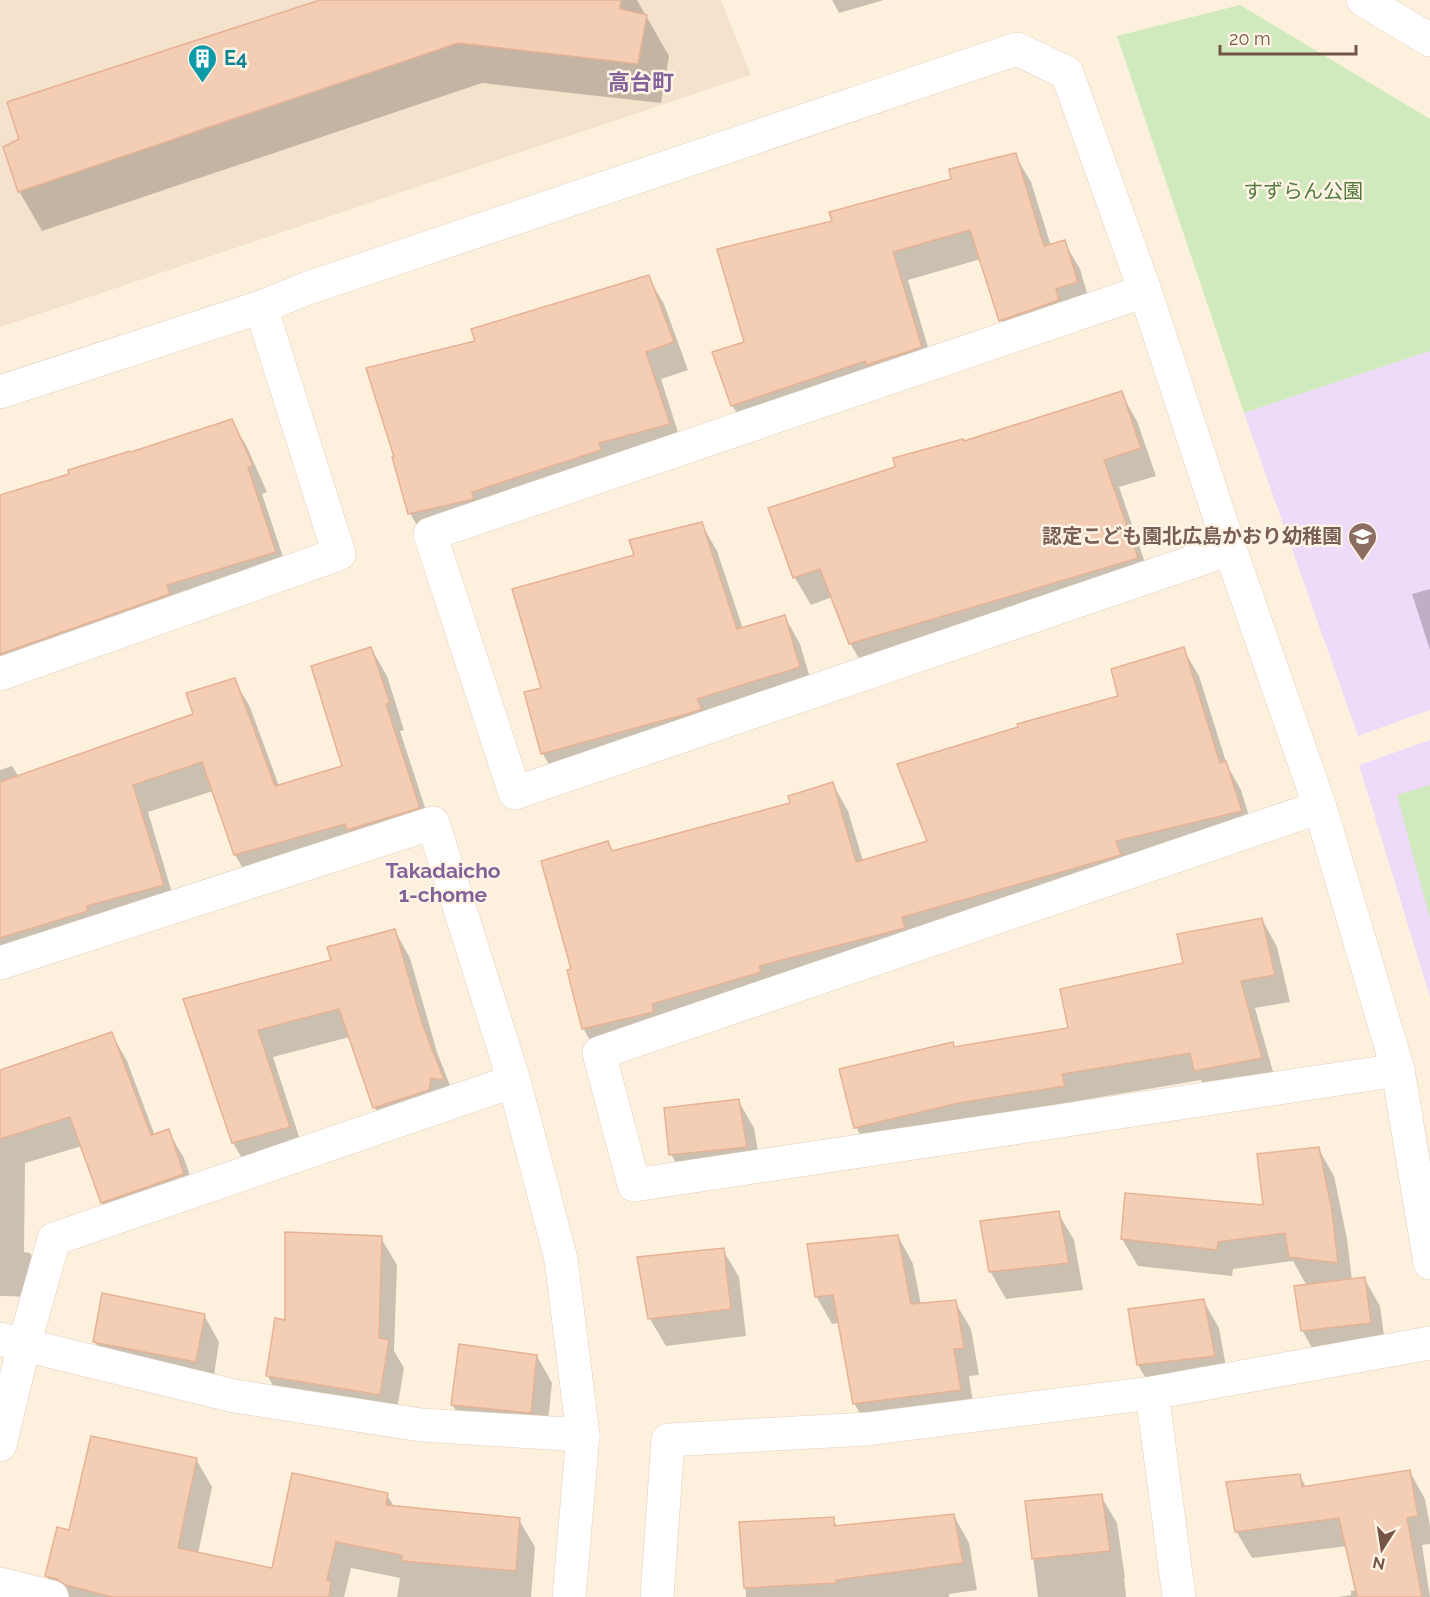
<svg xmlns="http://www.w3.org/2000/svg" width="1430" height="1597" viewBox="0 0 1430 1597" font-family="Raleway,'Noto Sans JP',sans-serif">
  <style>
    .residential { fill: #f5e2cc }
    .education { fill: #eedbf9 }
    .green { fill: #d0eabd }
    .shadow { fill: #0003 }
    .building { fill: #f4cdb5; stroke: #e7b294; stroke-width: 1.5 }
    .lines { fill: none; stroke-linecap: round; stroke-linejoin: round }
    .minor-casing { stroke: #e3cebd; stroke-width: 34 }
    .minor { stroke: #fff; stroke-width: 33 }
    .labels { text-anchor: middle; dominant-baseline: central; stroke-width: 5; stroke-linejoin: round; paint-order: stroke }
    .culture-label { font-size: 20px; font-weight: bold; fill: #0d838f; stroke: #fff4e5; text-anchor: start }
    .park-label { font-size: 20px; fill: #507a3d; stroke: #fff4e5 }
    .education-label { font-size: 20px; font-weight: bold; fill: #785e54; stroke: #fff4e5; text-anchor: end }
    .neighbourhood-label { font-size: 21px; font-weight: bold; fill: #846198; stroke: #fff4e5 }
    .quarter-label { font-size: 22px; font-weight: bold; fill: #846198; stroke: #fff4e5 }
  </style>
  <rect width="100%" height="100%" fill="#fdf1de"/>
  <polygon class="residential" points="0,0 721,0 751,75 0,327"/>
  <g class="education">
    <polygon points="1430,351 1430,710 1358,736 1244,413"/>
    <polygon points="1430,740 1430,997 1359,765"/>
  </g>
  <g class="green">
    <polygon points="1240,5 1430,119 1430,351 1244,413 1117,36"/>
    <polygon points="1430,785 1430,919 1397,795"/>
  </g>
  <g class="shadow">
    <polygon points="325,0 637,0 669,56 661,103 482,83 42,231 19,191"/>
    <polygon points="832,0 884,0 839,13"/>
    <polygon points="1015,155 1031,182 1051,246 1064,242 1080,269 1092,310 1017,347 1001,320 981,259 908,280 936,374 748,432 732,405 746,343 833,222 953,180"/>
    <polygon points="648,277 664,304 688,370 661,379 684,451 425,540 410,513 477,342"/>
    <polygon points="1121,393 1137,421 1156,476 1119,487 1153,586 866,671 850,643 832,597 811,605 795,578 770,508 897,468 963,442"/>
    <polygon points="231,420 247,447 267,492 262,494 290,578 0,683 0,496"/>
    <polygon points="701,523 717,551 743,629 785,617 800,644 815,695 558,781 543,754 526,693 543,689 636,556"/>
    <polygon points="1430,589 1430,650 1412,594"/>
    <polygon points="371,648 387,676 404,730 400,731 434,835 251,882 235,855 213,791 148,812 178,913 0,969 0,770 12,766 19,777 195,715 234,680 250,707 279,786 344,767"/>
    <polygon points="1183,649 1199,676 1227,765 1241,790 1256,839 599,1056 583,1028 573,971 608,843 613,852 792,804 833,784 848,811 863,861 929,842"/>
    <polygon points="1262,919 1277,947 1290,1002 1255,1008 1277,1086 1211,1098 1201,1080 1077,1101 1079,1113 871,1155 856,1127 952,1043 955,1048 1069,1029"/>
    <polygon points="395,931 410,958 437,1052 458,1106 390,1135 375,1108 350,1037 273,1057 305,1155 249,1170 233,1143 185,1000 332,961"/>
    <polygon points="111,1033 127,1061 155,1136 168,1131 184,1158 199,1202 118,1230 102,1203 82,1146 25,1163 24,1252 30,1253 46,1280 41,1297 0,1296 0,1071"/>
    <polygon points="738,1100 754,1128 762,1174 686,1182 671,1154"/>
    <polygon points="1318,1148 1334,1176 1347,1239 1352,1280 1364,1278 1380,1306 1386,1351 1318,1358 1302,1330 1307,1286 1293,1261 1233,1269 1232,1276 1138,1266 1122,1239 1265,1207"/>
    <polygon points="1058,1213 1074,1240 1083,1290 1006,1299 990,1271"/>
    <polygon points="898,1236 913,1264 921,1305 955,1302 971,1329 979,1375 969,1376 975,1417 870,1431 854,1403 840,1323 832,1324 816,1296"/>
    <polygon points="381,1238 397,1265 394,1351 404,1368 395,1422 283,1403 267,1375 286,1322"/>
    <polygon points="723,1250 739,1277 746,1336 666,1346 650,1319"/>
    <polygon points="1203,1300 1219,1328 1229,1383 1154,1392 1138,1365 1129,1310"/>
    <polygon points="204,1315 219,1342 212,1389 111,1370 95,1342"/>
    <polygon points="537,1356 552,1383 546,1440 468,1432 452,1404"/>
    <polygon points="196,1459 212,1487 198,1554 273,1570 387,1495 395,1508 519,1520 535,1547 531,1597 397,1597 400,1578 351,1568 344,1597 59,1597 47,1576 70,1532"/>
    <polygon points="1410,1472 1425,1499 1430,1526 1430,1544 1422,1545 1430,1597 1338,1597 1351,1595 1351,1591 1357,1590 1347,1546 1252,1558 1236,1531 1300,1476 1306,1487"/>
    <polygon points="1101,1496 1117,1523 1125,1578 1124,1578 1126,1597 1038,1597 1026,1502"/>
    <polygon points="954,1516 969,1543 977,1590 949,1594 949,1597 746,1597 741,1523 833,1519 838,1528"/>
  </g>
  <g class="building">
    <polygon points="320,0 621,0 620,9 647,15 638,64 458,43 18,192 3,147 19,139 7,102"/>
    <polygon points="1016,153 1044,246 1065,240 1078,282 1056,289 1059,300 999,321 970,230 893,252 922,347 866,365 865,361 731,406 712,352 744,342 717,249 832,221 829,212 951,179 949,169"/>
    <polygon points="649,275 674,342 646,352 670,424 599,443 601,450 472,492 474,499 408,514 392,457 394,457 366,368 475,341 471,329"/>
    <polygon points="1122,391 1141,448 1104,460 1138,558 849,644 820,569 793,578 768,508 895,467 893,458 963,439 964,441"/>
    <polygon points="232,419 253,466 248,467 276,552 167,585 170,594 0,654 0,495 69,474 68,470 130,451 131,452"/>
    <polygon points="702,522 737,629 785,615 800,667 697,699 702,709 690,713 541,754 524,692 541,688 512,589 634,555 629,540"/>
    <polygon points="371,647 390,703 386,704 420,808 347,830 345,824 234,855 202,762 133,785 164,885 87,906 88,911 0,938 0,782 193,714 186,693 235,678 275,786 342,766 311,666"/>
    <polygon points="1184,647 1220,763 1226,761 1242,811 1116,841 1121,855 902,917 905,928 759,966 761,972 652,1004 654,1012 582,1029 567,970 571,969 541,861 608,841 612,851 790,803 788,796 833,782 856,862 927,841 897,764 1018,727 1017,724 1118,696 1111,669"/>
    <polygon points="1262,918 1275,975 1241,981 1262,1058 1194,1071 1190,1053 1062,1074 1065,1086 958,1103 854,1128 839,1069 953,1042 954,1047 1068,1028 1060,989 1183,963 1177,934"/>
    <polygon points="395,929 422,1023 444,1080 431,1078 429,1090 373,1108 339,1009 258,1030 290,1127 232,1143 183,999 331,960 327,947"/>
    <polygon points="112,1032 151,1135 169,1129 184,1174 101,1203 70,1117 0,1139 0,1070"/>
    <polygon points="739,1099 747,1147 669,1155 664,1108"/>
    <polygon points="1319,1147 1332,1211 1338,1263 1289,1257 1285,1233 1218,1242 1217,1250 1121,1239 1125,1193 1263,1205 1257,1154"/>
    <polygon points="1059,1211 1069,1263 989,1272 980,1221"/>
    <polygon points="285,1232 382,1236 379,1338 389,1340 380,1395 266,1376 275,1318 285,1320"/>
    <polygon points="898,1235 911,1304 956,1300 964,1348 954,1349 961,1390 853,1404 833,1295 815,1297 807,1244"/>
    <polygon points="724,1248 731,1309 648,1319 637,1257"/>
    <polygon points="1365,1277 1371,1323 1301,1331 1294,1286"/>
    <polygon points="102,1293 205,1314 196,1362 93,1342"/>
    <polygon points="1204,1299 1215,1356 1137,1365 1128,1309"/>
    <polygon points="459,1344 537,1355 531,1413 451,1405"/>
    <polygon points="91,1436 197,1458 178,1548 272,1568 292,1473 388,1493 386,1505 520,1518 516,1571 402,1561 402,1555 336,1542 327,1580 331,1581 329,1597 112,1597 66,1585 57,1579 45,1576 57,1527 69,1530"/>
    <polygon points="1410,1470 1418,1516 1407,1518 1422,1597 1357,1597 1339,1518 1235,1532 1226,1482 1300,1474 1302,1487"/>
    <polygon points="1102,1494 1110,1551 1032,1559 1025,1501"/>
    <polygon points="954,1514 963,1563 836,1580 836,1583 744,1588 739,1522 834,1517 834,1526"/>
  </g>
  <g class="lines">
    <defs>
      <g id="minor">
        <polyline points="1363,0 1430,40"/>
        <polyline points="1145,291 430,534 515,793 1230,549"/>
        <polyline points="0,392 261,307 308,288 1017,49 1067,73 1145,291 1230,549 1320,807 1398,1070 1430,1263"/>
        <polyline points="0,674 339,554 261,307"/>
        <polyline points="1320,807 599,1053 634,1185 1398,1070"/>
        <polyline points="0,963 433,823 514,1081 561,1259 583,1435 569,1597"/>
        <polyline points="0,1339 234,1396 421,1425 583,1435"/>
        <polyline points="1152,1393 1179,1597"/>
        <polyline points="0,1445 24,1345 54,1239 514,1081"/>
        <polyline points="0,1584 52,1597"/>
        <polyline points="657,1597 668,1440 867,1429 1152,1393 1430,1343"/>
      </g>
    </defs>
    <use href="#minor" class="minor-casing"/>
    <use href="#minor" class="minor"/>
  </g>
  <defs>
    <symbol id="building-pin" viewBox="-11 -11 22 30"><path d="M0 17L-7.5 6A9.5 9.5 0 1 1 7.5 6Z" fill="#0f9aa8" stroke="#fff4e5"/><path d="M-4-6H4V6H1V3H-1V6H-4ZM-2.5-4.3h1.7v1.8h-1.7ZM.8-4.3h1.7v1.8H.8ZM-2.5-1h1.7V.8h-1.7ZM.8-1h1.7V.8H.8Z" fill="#fff"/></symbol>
    <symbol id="school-pin" viewBox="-11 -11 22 30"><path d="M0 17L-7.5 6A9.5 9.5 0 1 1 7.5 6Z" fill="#8d6e63" stroke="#fff4e5"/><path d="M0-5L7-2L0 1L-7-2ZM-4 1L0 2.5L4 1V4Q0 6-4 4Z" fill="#fff"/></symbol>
  </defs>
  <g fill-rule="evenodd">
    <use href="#building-pin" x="186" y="42" width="33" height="45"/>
    <use href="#school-pin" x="1346" y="520" width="33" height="45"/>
  </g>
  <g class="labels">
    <g class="culture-label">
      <text x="224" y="58">E4</text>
    </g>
    <g class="park-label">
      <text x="1303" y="191">すずらん公園</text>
    </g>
    <g class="education-label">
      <text x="1342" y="536">認定こども園北広島かおり幼稚園</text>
    </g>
    <g class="neighbourhood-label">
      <text x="443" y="870">Takadaicho<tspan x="443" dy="24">1-chome</tspan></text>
    </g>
    <g class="quarter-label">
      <text x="641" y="82">高台町</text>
    </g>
  </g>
  <g transform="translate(1382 1549) rotate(192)" stroke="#fff4e5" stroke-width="4.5" paint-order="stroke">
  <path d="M0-4.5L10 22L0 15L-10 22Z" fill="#745546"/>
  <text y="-9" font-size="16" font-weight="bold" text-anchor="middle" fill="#745546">N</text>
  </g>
  <path d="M1220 45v9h136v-9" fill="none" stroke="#745546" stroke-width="3"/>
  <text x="1229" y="45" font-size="18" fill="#745546" stroke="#fff4e5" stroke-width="4.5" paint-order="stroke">20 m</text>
</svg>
